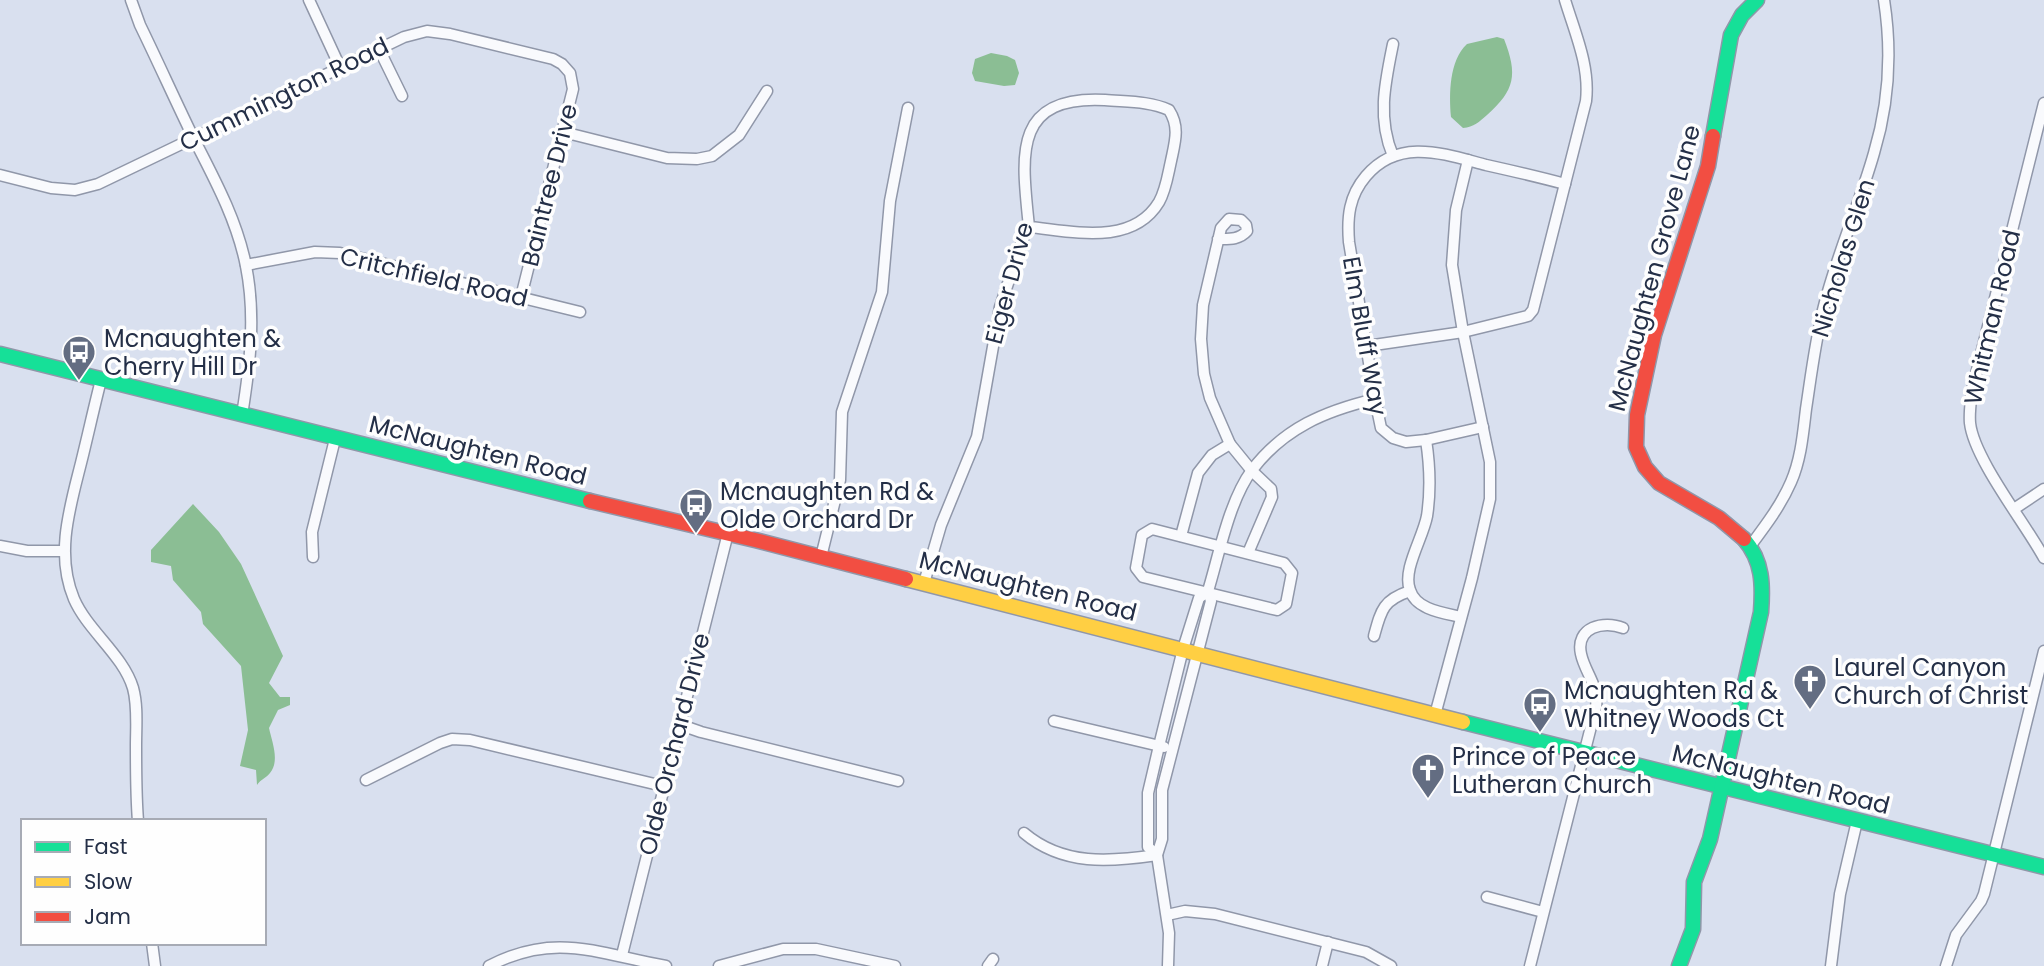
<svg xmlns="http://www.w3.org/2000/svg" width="2044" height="966" viewBox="0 0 2044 966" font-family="Poppins,sans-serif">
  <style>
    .water { fill: #8bbe94 }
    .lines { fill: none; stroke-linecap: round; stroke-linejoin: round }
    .street-casing { stroke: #9097a9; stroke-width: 13 }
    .fast-casing { stroke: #9097a9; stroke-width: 17 }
    .slow-casing { stroke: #9097a9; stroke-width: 17 }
    .jam-casing { stroke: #9097a9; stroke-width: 17 }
    .street { stroke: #f9fafd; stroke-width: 10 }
    .fast { stroke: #16e098; stroke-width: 14 }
    .slow { stroke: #ffcf43; stroke-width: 14 }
    .jam { stroke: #f24e42; stroke-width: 14 }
    .labels { text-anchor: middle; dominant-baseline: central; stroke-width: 7; stroke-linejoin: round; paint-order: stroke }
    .street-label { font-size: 24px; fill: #242f47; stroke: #fefefe }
    .poi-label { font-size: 24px; fill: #242f47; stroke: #fefefe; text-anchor: start }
  </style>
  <rect width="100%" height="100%" fill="#d9e0ef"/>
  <g class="water">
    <path d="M 1497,37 L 1504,39 C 1518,75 1515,90 1487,115 C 1479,122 1474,127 1463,128 L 1451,117 C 1449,94 1449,61 1467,44 Z"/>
    <polygon points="991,53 1007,56 1015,60 1019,73 1015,85 1004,86 975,81 972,73 975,59"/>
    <path d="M 193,504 L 219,532 L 241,564 L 283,656 L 269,683 L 280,697 L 290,697 L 290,705 L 278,710 L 269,728 C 272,742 280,761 270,773 C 266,778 261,779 257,785 L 256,770 L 240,766 L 248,730 L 241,666 L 203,624 L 201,612 L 173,580 L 171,566 L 151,562 L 151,550 Z"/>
  </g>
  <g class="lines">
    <defs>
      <g id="street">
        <path d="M 131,0 L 140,25 C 158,62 175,100 193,137 C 214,178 237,220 246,266 C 256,316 250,365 242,415"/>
        <polyline points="309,0 340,67"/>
        <polyline points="379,49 402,96"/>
        <path d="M 2044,103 L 1972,390 C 1971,401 1969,412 1970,423 C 1974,459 2025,523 2044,558"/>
        <polyline points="563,132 667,158 697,159 712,156 739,135 767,91"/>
        <path d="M 1393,156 C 1377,118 1385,83 1393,44"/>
        <polyline points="0,175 51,188 75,190 98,184 404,37 427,31 450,34 553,59 562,64 570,73 573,89 521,297"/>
        <path d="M 1218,239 C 1229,239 1239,240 1247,231 L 1246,225 L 1241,220 L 1229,219 L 1221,228 L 1203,305 L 1201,339 L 1204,374 L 1210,398 L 1230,444 L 1252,471 L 1271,489 L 1272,497 L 1248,553"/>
        <polyline points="246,265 315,252 340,253 580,312"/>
        <path d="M 1367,346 L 1463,332 L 1528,316 L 1533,310 L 1586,101 C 1590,66 1575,33 1565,0"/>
        <path d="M 101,380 C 94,407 88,435 81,463 C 70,507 55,554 74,599 C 88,631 123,655 133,688 C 138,706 136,727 136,746 C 136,771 136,796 138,821"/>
        <path d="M 1483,427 L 1426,440 L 1406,442 L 1393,438 L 1381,428 L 1375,399 L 1349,242 C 1347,217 1349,196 1366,176 C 1399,137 1444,154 1486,165 C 1513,171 1539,177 1565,184"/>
        <path d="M 1426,440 C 1430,466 1431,490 1427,516 C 1423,538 1402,570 1410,590 C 1416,610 1444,613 1461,617"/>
        <polyline points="2014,509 2044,489"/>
        <polygon points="1152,529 1284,563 1292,573 1286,604 1277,610 1143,577 1136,568 1142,535"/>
        <polyline points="1181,536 1198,473 1212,455 1230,444"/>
        <path d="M 1751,545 C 1766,525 1781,505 1791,482 C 1801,459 1803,434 1806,409 C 1811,376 1815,343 1823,310 C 1836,256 1859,206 1874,153 C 1889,103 1892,51 1884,0"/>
        <polyline points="0,546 27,551 64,551"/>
        <polyline points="313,557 312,532 335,439"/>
        <polyline points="821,557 840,480 842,412 882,292 890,201 908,108"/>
        <path d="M 924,583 L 941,525 L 977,437 L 1000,307 L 1026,230 L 1029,227 C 1022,157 1011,95 1105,100 C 1127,102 1149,101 1169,110 C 1180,127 1175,142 1171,161 C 1168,174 1166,190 1159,202 C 1132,247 1071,231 1029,227"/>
        <path d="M 1374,636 C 1381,610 1383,600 1410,591"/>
        <polyline points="1435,715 1472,578 1490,499 1490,462 1463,332 1452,265 1456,210 1468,160"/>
        <polyline points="1054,721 1164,747"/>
        <polyline points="678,724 701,732 898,781"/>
        <polyline points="366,780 440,743 452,739 470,740 663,786"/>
        <path d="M 1024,833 C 1063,866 1110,862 1157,855"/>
        <polyline points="1157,855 1148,847 1148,793 1159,746 1183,649 1199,598 1208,591"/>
        <polyline points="1487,897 1543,912"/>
        <polyline points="1167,915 1185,911 1215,914 1366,952 1391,966"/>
        <polyline points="152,943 155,966"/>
        <polyline points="622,955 728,533"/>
        <path d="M 489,966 C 556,931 598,954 666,966"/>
        <polyline points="719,966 783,949 816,949 895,966"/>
        <polyline points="988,966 993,959"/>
        <path d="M 1168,966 L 1169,933 L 1157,855 L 1162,839 L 1162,790 L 1211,601 L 1208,591 C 1219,555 1229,501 1252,470 C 1284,428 1325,411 1375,399"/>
        <polyline points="1322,966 1328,942"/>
        <path d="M 1530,966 L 1596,707 C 1599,685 1585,673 1581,654 C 1575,627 1604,620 1623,628"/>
        <polyline points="1831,966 1840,894 1857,821"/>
        <polyline points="1946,966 1956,935 1981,901 1984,894 2044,651"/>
      </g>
      <g id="fast">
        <polyline points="1713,136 1731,35 1742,15 1757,0"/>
        <polyline points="0,354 590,501"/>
        <polyline points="1463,722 2044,867"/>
        <path d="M 1679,966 L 1693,929 L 1694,882 L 1710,839 L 1761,612 C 1763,585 1763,561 1744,539"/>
      </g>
      <polyline id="slow" points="906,579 1463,722"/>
      <g id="jam">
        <polyline points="1713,136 1708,166 1654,335 1637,415 1636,447 1645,467 1659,483 1719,518 1744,539"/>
        <polyline points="590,501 755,540 906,579"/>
      </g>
    </defs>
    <use href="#street" class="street-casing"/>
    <use href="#fast" class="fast-casing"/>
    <use href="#slow" class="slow-casing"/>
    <use href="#jam" class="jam-casing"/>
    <use href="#street" class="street"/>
    <use href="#fast" class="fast"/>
    <use href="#slow" class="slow"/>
    <use href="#jam" class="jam"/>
  </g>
  <defs>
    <symbol id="bus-pin" viewBox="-11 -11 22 30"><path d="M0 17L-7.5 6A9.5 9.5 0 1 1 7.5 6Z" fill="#636d82" stroke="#fefefe"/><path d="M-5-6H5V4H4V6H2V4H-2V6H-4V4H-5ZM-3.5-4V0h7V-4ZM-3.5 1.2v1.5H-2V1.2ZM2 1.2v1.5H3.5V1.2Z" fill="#fff"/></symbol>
    <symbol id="church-pin" viewBox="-11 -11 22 30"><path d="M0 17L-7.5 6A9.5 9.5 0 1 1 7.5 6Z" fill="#636d82" stroke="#fefefe"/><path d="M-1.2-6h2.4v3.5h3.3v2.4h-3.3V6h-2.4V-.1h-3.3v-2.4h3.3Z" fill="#fff"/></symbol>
  </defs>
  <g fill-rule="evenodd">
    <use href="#bus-pin" x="60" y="333" width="38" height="52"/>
    <use href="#bus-pin" x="677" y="486" width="38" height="52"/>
    <use href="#church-pin" x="1791" y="662" width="38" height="52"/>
    <use href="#bus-pin" x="1521" y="685" width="38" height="52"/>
    <use href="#church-pin" x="1409" y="751" width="38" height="52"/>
  </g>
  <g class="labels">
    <g class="street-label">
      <text transform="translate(284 94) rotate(-26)">Cummington Road</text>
      <text transform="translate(549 185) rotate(-76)">Baintree Drive</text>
      <text transform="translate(1843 258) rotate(-73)">Nicholas Glen</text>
      <text transform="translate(1654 268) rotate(-75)">McNaughten Grove Lane</text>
      <text transform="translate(434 277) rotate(13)">Critchfield Road</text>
      <text transform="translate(1009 283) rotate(-75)">Eiger Drive</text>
      <text transform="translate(1992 317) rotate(-77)">Whitman Road</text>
      <text transform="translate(1365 336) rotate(80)">Elm Bluff Way</text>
      <text transform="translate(478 450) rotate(14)">McNaughten Road</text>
      <text transform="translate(1028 586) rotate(14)">McNaughten Road</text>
      <text transform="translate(674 744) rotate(-76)">Olde Orchard Drive</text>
      <text transform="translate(1781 779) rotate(14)">McNaughten Road</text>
    </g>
    <g class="poi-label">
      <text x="104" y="338">Mcnaughten &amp;<tspan x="104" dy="28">Cherry Hill Dr</tspan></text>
      <text x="720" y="491">Mcnaughten Rd &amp;<tspan x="720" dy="28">Olde Orchard Dr</tspan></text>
      <text x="1834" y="667">Laurel Canyon<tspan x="1834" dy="28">Church of Christ</tspan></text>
      <text x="1564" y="690">Mcnaughten Rd &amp;<tspan x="1564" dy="28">Whitney Woods Ct</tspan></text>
      <text x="1452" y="756">Prince of Peace<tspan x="1452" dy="28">Lutheran Church</tspan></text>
    </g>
  </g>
  <rect x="21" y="819" width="245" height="126" fill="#fefefe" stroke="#a7abb5" stroke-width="2"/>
  <rect x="35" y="842" width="35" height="10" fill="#16e098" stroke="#a7abb5" stroke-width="2"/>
  <text x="84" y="854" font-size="21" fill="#242f47">Fast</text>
  <rect x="35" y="877" width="35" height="10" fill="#ffcf43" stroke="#a7abb5" stroke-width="2"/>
  <text x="84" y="889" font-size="21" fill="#242f47">Slow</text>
  <rect x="35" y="912" width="35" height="10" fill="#f24e42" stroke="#a7abb5" stroke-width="2"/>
  <text x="84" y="924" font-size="21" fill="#242f47">Jam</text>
</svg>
